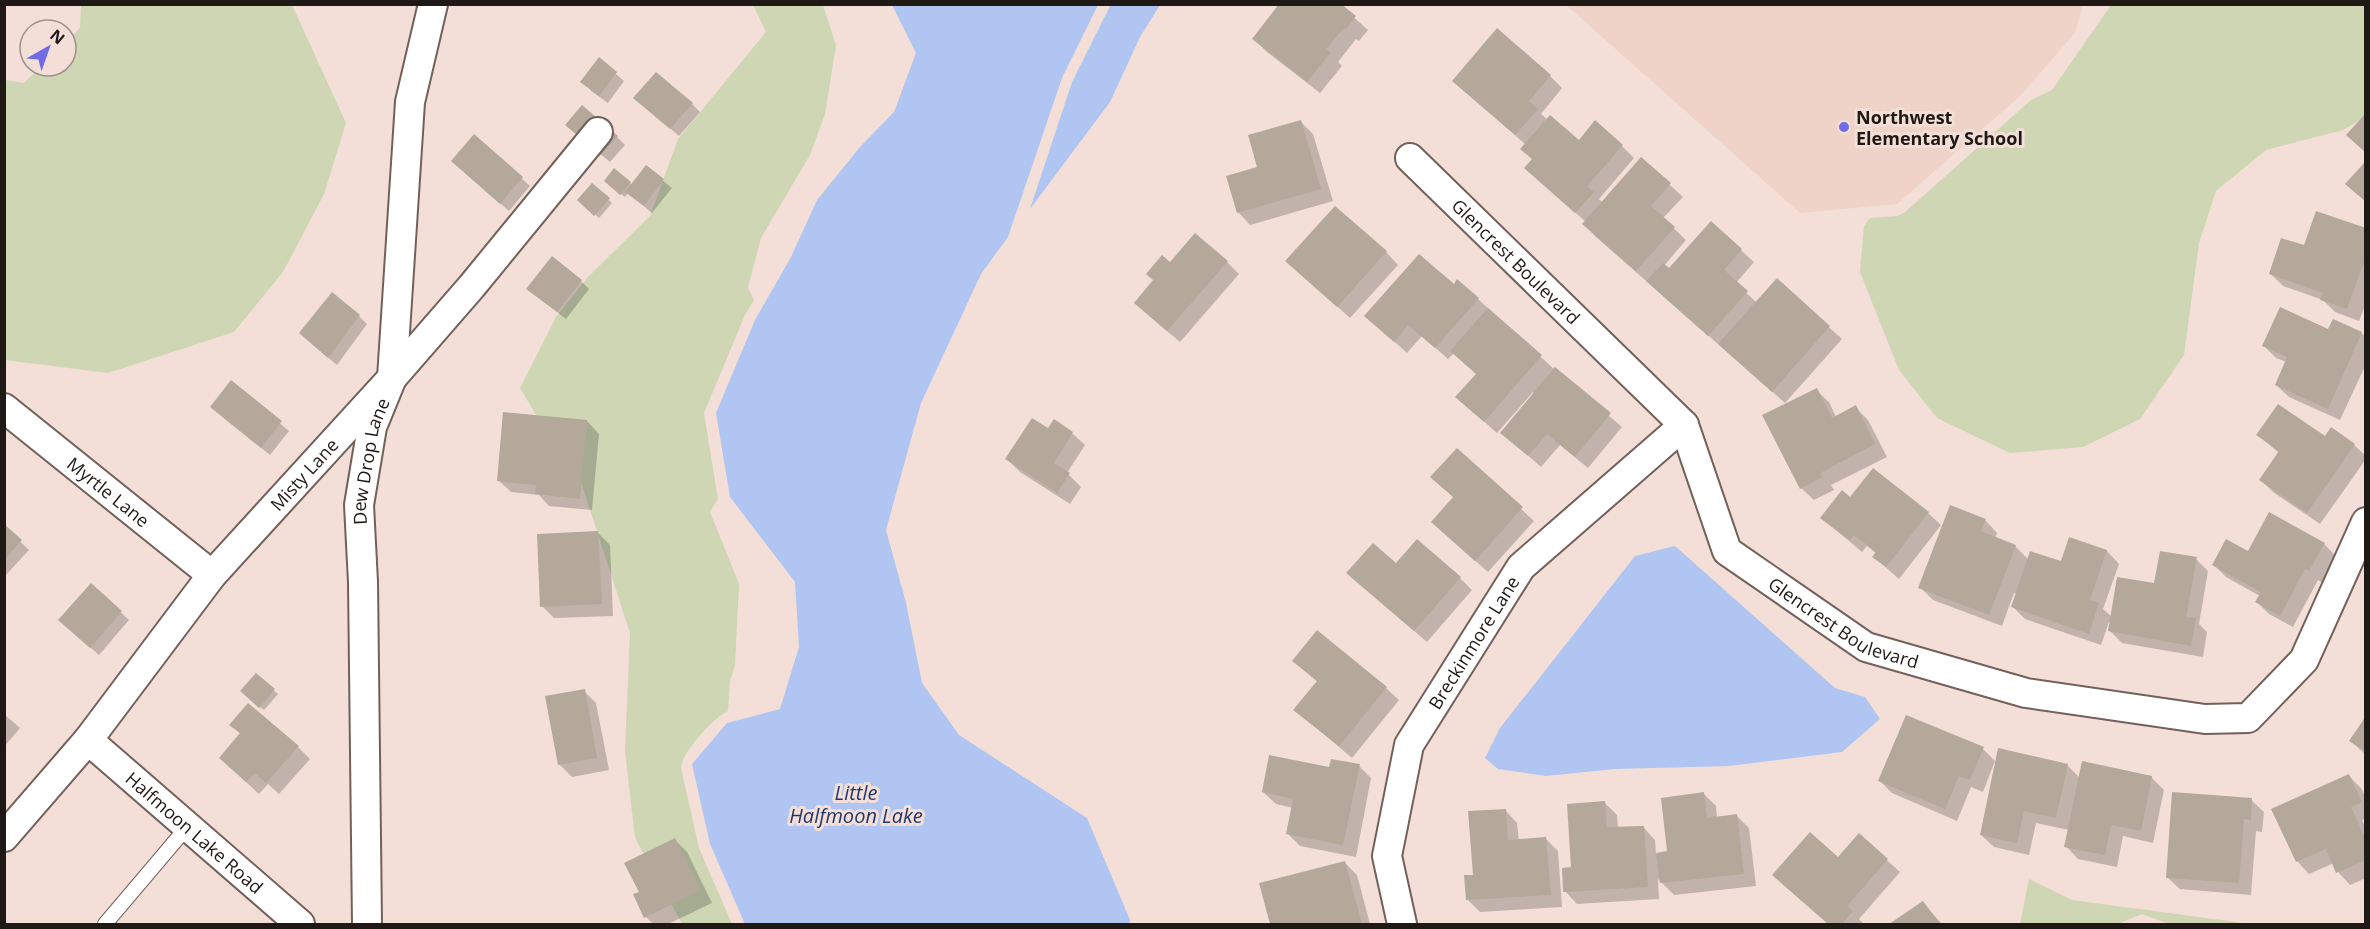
<svg xmlns="http://www.w3.org/2000/svg" width="2370" height="929" viewBox="0 0 2370 929" font-family="'Open Sans',sans-serif">
  <style>
    .built { fill: #efd3c8 }
    .green { fill: #ced6b4 }
    .water { fill: #b0c5f1 }
    .shadow { fill: #0003 }
    .building { fill: #b3a899 }
    .lines { fill: none; stroke-linecap: round; stroke-linejoin: round }
    .lane-casing { stroke: #72615a; stroke-width: 16 }
    .street-casing { stroke: #72615a; stroke-width: 32 }
    .lane { stroke: #fff; stroke-width: 14 }
    .street { stroke: #fff; stroke-width: 28 }
    .poi-dot { fill: #716be5; stroke: #f3dfd7; stroke-width: 2 }
    .labels { text-anchor: middle; dominant-baseline: central; stroke-width: 6; stroke-linejoin: round; paint-order: stroke }
    .poi-label { font-size: 18px; font-weight: bold; fill: #1f1916; stroke: #f3dfd7; text-anchor: start }
    .street-label { font-size: 18px; fill: #1f1916; stroke: #f3dfd7 }
    .water-label { font-size: 20px; font-style: italic; fill: #22386d; stroke: #f3dfd7 }
  </style>
  <rect width="100%" height="100%" fill="#f3dfd7"/>
  <polygon class="built" points="1566,5 2083,5 2075,33 2019,97 1897,204 1800,213"/>
  <g class="green">
    <polygon points="81,5 292,5 346,123 324,194 283,272 234,332 108,373 5,360 5,80 24,83 41,66 66,66 66,42 80,28"/>
    <path d="M 753,5 L 823,5 L 836,45 L 825,114 L 810,155 L 761,238 L 748,288 L 754,300 L 745,315 L 704,413 L 718,499 L 710,512 L 739,584 L 735,665 L 730,681 L 728,711 C 713,718 682,752 681,768 L 699,848 L 732,924 L 682,924 L 635,838 L 625,751 L 630,633 L 581,482 L 559,453 L 520,388 L 556,317 L 588,277 L 650,216 L 678,139 L 766,32 Z"/>
    <polygon points="2111,5 2365,5 2365,117 2343,130 2266,150 2216,191 2199,243 2184,355 2140,419 2083,447 2010,453 1937,418 1899,370 1860,272 1864,226 1870,218 1897,216 1904,213 2031,100 2052,90"/>
    <polygon points="2029,879 2072,900 2251,924 2169,924 2142,914 2117,924 2020,924"/>
  </g>
  <g class="water">
    <polygon points="1111,4 1160,5 1140,37 1110,102 1030,209 1072,82"/>
    <polygon points="892,5 1098,5 1062,78 1008,237 981,274 921,403 886,530 906,603 922,683 959,735 1087,818 1130,920 1129,924 745,924 710,844 692,764 727,723 780,709 799,647 795,582 730,497 716,413 755,320 791,257 817,200 860,147 894,112 916,53"/>
    <polygon points="1675,546 1835,688 1865,697 1880,719 1842,752 1729,766 1615,769 1546,776 1498,769 1485,758 1500,728 1635,556"/>
  </g>
  <g class="shadow">
    <polygon points="1339,4 1368,30 1359,41 1356,39 1338,62 1342,66 1320,93 1267,52 1254,39"/>
    <polygon points="599,59 624,81 608,103 590,90"/>
    <polygon points="1550,76 1562,88 1541,114 1548,120 1579,142 1622,146 1634,158 1599,199 1603,203 1641,159 1683,197 1663,218 1686,240 1664,266 1669,270 1711,223 1754,262 1736,283 1757,303 1777,280 1842,339 1785,403 1596,237 1584,224 1586,222 1538,180 1533,160 1522,149 1526,145 1454,81"/>
    <polygon points="692,104 700,112 679,136 644,106"/>
    <polygon points="1301,122 1313,134 1333,201 1250,225 1238,212 1259,168"/>
    <polygon points="575,133 617,137 625,145 610,162"/>
    <polygon points="474,136 530,186 509,211 461,169"/>
    <polygon points="646,167 672,188 652,213 628,193 625,197 609,185 630,183 632,185"/>
    <polygon points="592,185 612,203 599,218 579,200"/>
    <polygon points="2366,230 2366,303 2359,321 2335,312 2323,300 2283,286 2271,274 2305,247"/>
    <polygon points="1386,252 1398,265 1350,318 1300,273"/>
    <polygon points="1227,262 1239,274 1180,342 1148,315 1170,264"/>
    <polygon points="581,281 589,289 566,319 528,289"/>
    <polygon points="1454,286 1478,299 1555,370 1622,427 1588,468 1560,445 1541,467 1503,433 1535,394 1533,392 1497,433 1470,409 1477,375 1454,353 1448,359 1422,336 1407,353 1379,328"/>
    <polygon points="359,316 367,324 337,365 309,341"/>
    <polygon points="2329,331 2361,333 2366,337 2366,364 2340,420 2289,397 2276,385 2286,362 2276,358 2264,346"/>
    <polygon points="231,382 289,431 270,455 220,415"/>
    <polygon points="1816,390 1829,402 1836,417 1855,407 1868,420 1887,457 1831,485 1834,490 1814,500 1801,488"/>
    <polygon points="587,421 599,434 592,510 549,506 539,495 511,492 498,480"/>
    <polygon points="1048,430 1072,433 1085,445 1067,473 1081,487 1070,504 1020,472 1007,459"/>
    <polygon points="2258,435 2325,438 2354,445 2366,456 2366,459 2320,524 2273,492 2261,480 2279,453"/>
    <polygon points="1457,450 1534,521 1488,572 1445,534 1454,498"/>
    <polygon points="1873,470 1928,513 1941,525 1899,579 1874,557 1877,554 1867,546 1862,552 1822,518 1851,499"/>
    <polygon points="1985,520 1997,533 1995,538 2015,546 2028,559 2062,563 2107,551 2119,564 2103,609 2112,617 2196,559 2208,571 2199,624 2207,632 2203,657 2122,643 2109,630 2111,622 2109,622 2101,645 2025,619 2013,607 2017,594 2014,593 2002,626 1933,600 1920,587"/>
    <polygon points="4,526 29,550 4,577"/>
    <polygon points="598,533 610,545 613,616 554,618 542,606"/>
    <polygon points="2324,544 2336,556 2322,583 2318,580 2293,627 2269,614 2257,602 2260,596 2226,577 2214,565"/>
    <polygon points="1396,565 1460,578 1472,590 1427,642 1361,585"/>
    <polygon points="91,585 129,620 99,655 68,628"/>
    <polygon points="1294,661 1386,688 1399,700 1352,758 1295,710 1318,682"/>
    <polygon points="256,675 278,694 264,710 245,695"/>
    <polygon points="584,691 596,703 609,770 572,777 559,764"/>
    <polygon points="4,714 20,728 4,747"/>
    <polygon points="2366,719 2366,755 2351,741"/>
    <polygon points="231,724 298,747 310,759 279,794 268,784 259,794 233,770 241,734"/>
    <polygon points="1983,749 1995,761 1983,792 1971,787 1957,821 1892,793 1880,781"/>
    <polygon points="2067,765 2080,778 2151,777 2164,790 2153,843 2123,836 2117,867 2078,859 2066,846 2069,830 2036,823 2029,855 1994,847 1981,835"/>
    <polygon points="1359,766 1371,778 1356,857 1300,846 1287,833 1293,808 1276,804 1263,792 1330,769"/>
    <polygon points="2349,776 2361,788 2366,798 2366,818 2362,820 2366,828 2366,878 2350,885 2338,872 2334,863 2309,874 2297,861"/>
    <polygon points="1704,794 1716,806 1717,818 1737,816 1749,828 1756,886 1674,895 1658,879 1659,899 1577,904 1565,891 1572,869 1605,803 1617,815 1618,828 1643,827 1655,840 1656,854 1669,853"/>
    <polygon points="2251,800 2264,812 2262,832 2256,831 2251,895 2180,889 2167,877"/>
    <polygon points="1505,810 1517,823 1519,841 1546,839 1558,851 1562,907 1480,912 1468,900"/>
    <polygon points="1859,835 1900,872 1859,919 1864,924 1829,924 1787,888 1838,859"/>
    <polygon points="675,840 687,852 712,903 668,924 653,924 646,917 641,892"/>
    <polygon points="1344,862 1357,875 1370,924 1272,924 1261,884"/>
    <polygon points="1923,903 1942,924 1892,924"/>
  </g>
  <g class="building">
    <polygon points="1279,4 1341,4 1356,16 1346,29 1344,28 1326,49 1331,52 1307,82 1252,39"/>
    <polygon points="1497,28 1551,75 1529,101 1538,109 1515,135 1452,81"/>
    <polygon points="599,57 617,72 599,96 580,82"/>
    <polygon points="656,72 693,103 670,129 633,98"/>
    <polygon points="582,105 618,136 601,155 565,125"/>
    <polygon points="2366,113 2366,153 2346,135"/>
    <polygon points="1550,115 1579,140 1595,120 1623,145 1587,186 1594,192 1575,213 1524,168 1532,159 1520,149"/>
    <polygon points="1301,120 1321,189 1237,213 1226,176 1257,167 1248,135"/>
    <polygon points="474,134 523,177 500,204 451,161"/>
    <polygon points="1641,157 1671,183 1651,206 1675,227 1636,271 1582,224"/>
    <polygon points="2366,161 2366,202 2345,184"/>
    <polygon points="646,165 664,179 644,206 625,192"/>
    <polygon points="614,168 631,182 620,195 604,181"/>
    <polygon points="592,183 610,198 594,216 577,200"/>
    <polygon points="1335,206 1387,251 1337,307 1285,261"/>
    <polygon points="2316,211 2366,228 2366,256 2347,309 2320,300 2323,293 2269,274 2281,238 2304,245"/>
    <polygon points="1711,221 1742,249 1724,270 1748,291 1708,336 1646,281 1663,263 1669,268"/>
    <polygon points="1195,233 1228,261 1167,331 1134,303 1153,280 1146,274 1162,255 1170,262"/>
    <polygon points="1419,254 1454,284 1457,279 1479,298 1435,348 1408,325 1394,342 1364,316"/>
    <polygon points="552,256 582,280 557,312 526,289"/>
    <polygon points="1777,278 1830,326 1772,392 1718,344"/>
    <polygon points="332,292 360,315 328,358 299,333"/>
    <polygon points="2280,307 2328,329 2333,319 2362,332 2328,409 2275,385 2287,357 2262,346"/>
    <polygon points="1488,308 1542,355 1484,422 1455,397 1476,374 1450,351"/>
    <polygon points="1555,367 1611,413 1575,457 1547,434 1528,456 1500,433"/>
    <polygon points="231,380 282,421 261,448 210,407"/>
    <polygon points="1817,388 1832,418 1856,405 1875,444 1820,473 1822,477 1800,489 1762,415"/>
    <polygon points="2278,404 2325,436 2331,427 2355,444 2307,513 2259,480 2279,451 2256,435"/>
    <polygon points="503,412 587,420 580,499 535,494 536,485 497,481"/>
    <polygon points="1032,418 1048,428 1054,419 1073,432 1054,463 1070,473 1057,493 1005,459"/>
    <polygon points="1457,448 1523,507 1475,561 1431,522 1453,497 1430,477"/>
    <polygon points="1873,468 1929,512 1886,567 1872,557 1876,552 1854,535 1849,540 1820,518 1842,490 1850,497"/>
    <polygon points="1950,505 1986,519 1981,531 2016,545 1989,615 1918,588"/>
    <polygon points="2269,512 2325,543 2309,571 2305,569 2280,616 2255,602 2261,592 2212,565 2226,539 2248,551"/>
    <polygon points="4,524 22,540 4,560"/>
    <polygon points="598,531 602,604 540,607 537,534"/>
    <polygon points="2069,537 2107,550 2090,600 2099,603 2089,634 2011,607 2030,551 2061,561"/>
    <polygon points="1417,539 1461,577 1414,631 1346,573 1373,543 1396,563"/>
    <polygon points="2160,551 2197,557 2186,617 2196,618 2191,646 2108,631 2117,577 2154,583"/>
    <polygon points="91,583 122,611 90,648 58,620"/>
    <polygon points="1317,630 1387,687 1339,746 1293,710 1317,681 1292,661"/>
    <polygon points="256,673 275,689 259,708 240,691"/>
    <polygon points="585,689 597,758 558,765 545,696"/>
    <polygon points="248,703 299,746 266,783 255,773 246,782 219,758 240,733 229,725"/>
    <polygon points="1906,715 1984,747 1970,780 1959,776 1945,809 1878,781"/>
    <polygon points="2366,716 2366,752 2349,741"/>
    <polygon points="1998,748 2068,764 2056,818 2024,811 2017,843 1980,835"/>
    <polygon points="1269,755 1329,767 1331,759 1360,764 1343,845 1286,834 1293,799 1262,792"/>
    <polygon points="2082,761 2152,776 2141,831 2111,825 2105,855 2064,847"/>
    <polygon points="2349,774 2362,802 2351,807 2366,840 2366,860 2336,873 2326,849 2296,862 2271,809"/>
    <polygon points="1704,792 1707,818 1737,814 1744,874 1660,883 1656,853 1667,851 1661,798"/>
    <polygon points="2172,792 2252,798 2251,820 2244,819 2239,883 2166,878"/>
    <polygon points="1605,801 1607,827 1644,826 1648,887 1563,892 1562,868 1571,867 1567,804"/>
    <polygon points="1506,809 1508,840 1546,837 1551,895 1466,900 1464,875 1473,875 1468,811"/>
    <polygon points="1810,832 1838,857 1859,833 1888,859 1847,906 1853,911 1842,924 1828,924 1772,875"/>
    <polygon points="675,838 701,890 644,918 633,894 639,892 624,863"/>
    <polygon points="1345,861 1362,924 1270,924 1259,883"/>
    <polygon points="1923,901 1940,924 1889,924"/>
  </g>
  <g class="lines">
    <defs>
      <polyline id="lane" points="105,924 188,826"/>
      <g id="street">
        <path id="s1" d="M 1410,158 L 1684,425 L 1727,551 L 1866,647 L 2026,693 L 2205,719 L 2248,718 L 2304,660 L 2366,522"/>
        <path id="s2" d="M 4,408 L 212,575"/>
        <path id="s3" d="M 88,740 L 300,924"/>
        <path id="s4" d="M 4,837 L 88,740 L 212,575 L 392,378 L 472,286 L 598,132"/>
        <path id="s5" d="M 367,924 L 363,582 L 359,505 L 372,427 L 392,378 L 410,102 L 433,4"/>
        <path id="s6" d="M 1402,924 L 1387,856 L 1409,745 L 1521,567 L 1684,425"/>
      </g>
    </defs>
    <use href="#lane" class="lane-casing"/>
    <use href="#street" class="street-casing"/>
    <use href="#lane" class="lane"/>
    <use href="#street" class="street"/>
  </g>
  <circle class="poi-dot" cx="1844" cy="127" r="6"/>
  <g class="labels">
    <g class="poi-label">
      <text x="1856" y="117">Northwest<tspan x="1856" dy="21">Elementary School</tspan></text>
    </g>
    <g class="street-label">
      <text stroke="none"><textPath href="#s1" startOffset="148">Glencrest Boulevard</textPath></text>
      <text stroke="none"><textPath href="#s5" startOffset="464">Dew Drop Lane</textPath></text>
      <text stroke="none"><textPath href="#s4" startOffset="471">Misty Lane</textPath></text>
      <text stroke="none"><textPath href="#s2" startOffset="134">Myrtle Lane</textPath></text>
      <text stroke="none"><textPath href="#s1" startOffset="654">Glencrest Boulevard</textPath></text>
      <text stroke="none"><textPath href="#s6" startOffset="304">Breckinmore Lane</textPath></text>
      <text stroke="none"><textPath href="#s3" startOffset="141">Halfmoon Lake Road</textPath></text>
    </g>
    <g class="water-label">
      <text x="856" y="792">Little<tspan x="856" dy="23">Halfmoon Lake</tspan></text>
    </g>
  </g>
  <rect width="2370" height="929" fill="none" stroke="#1f1916" stroke-width="12"/>
  <g transform="translate(48 48) rotate(40)"><circle r="28" fill="#f3dfd7" stroke="#9e908a" stroke-width="1.5"/>
  <path d="M0-4.5L10 22L0 15L-10 22Z" fill="#716be5"/>
  <text y="-9" font-size="16" font-weight="bold" text-anchor="middle" fill="#1f1916">N</text>
  </g>
</svg>
